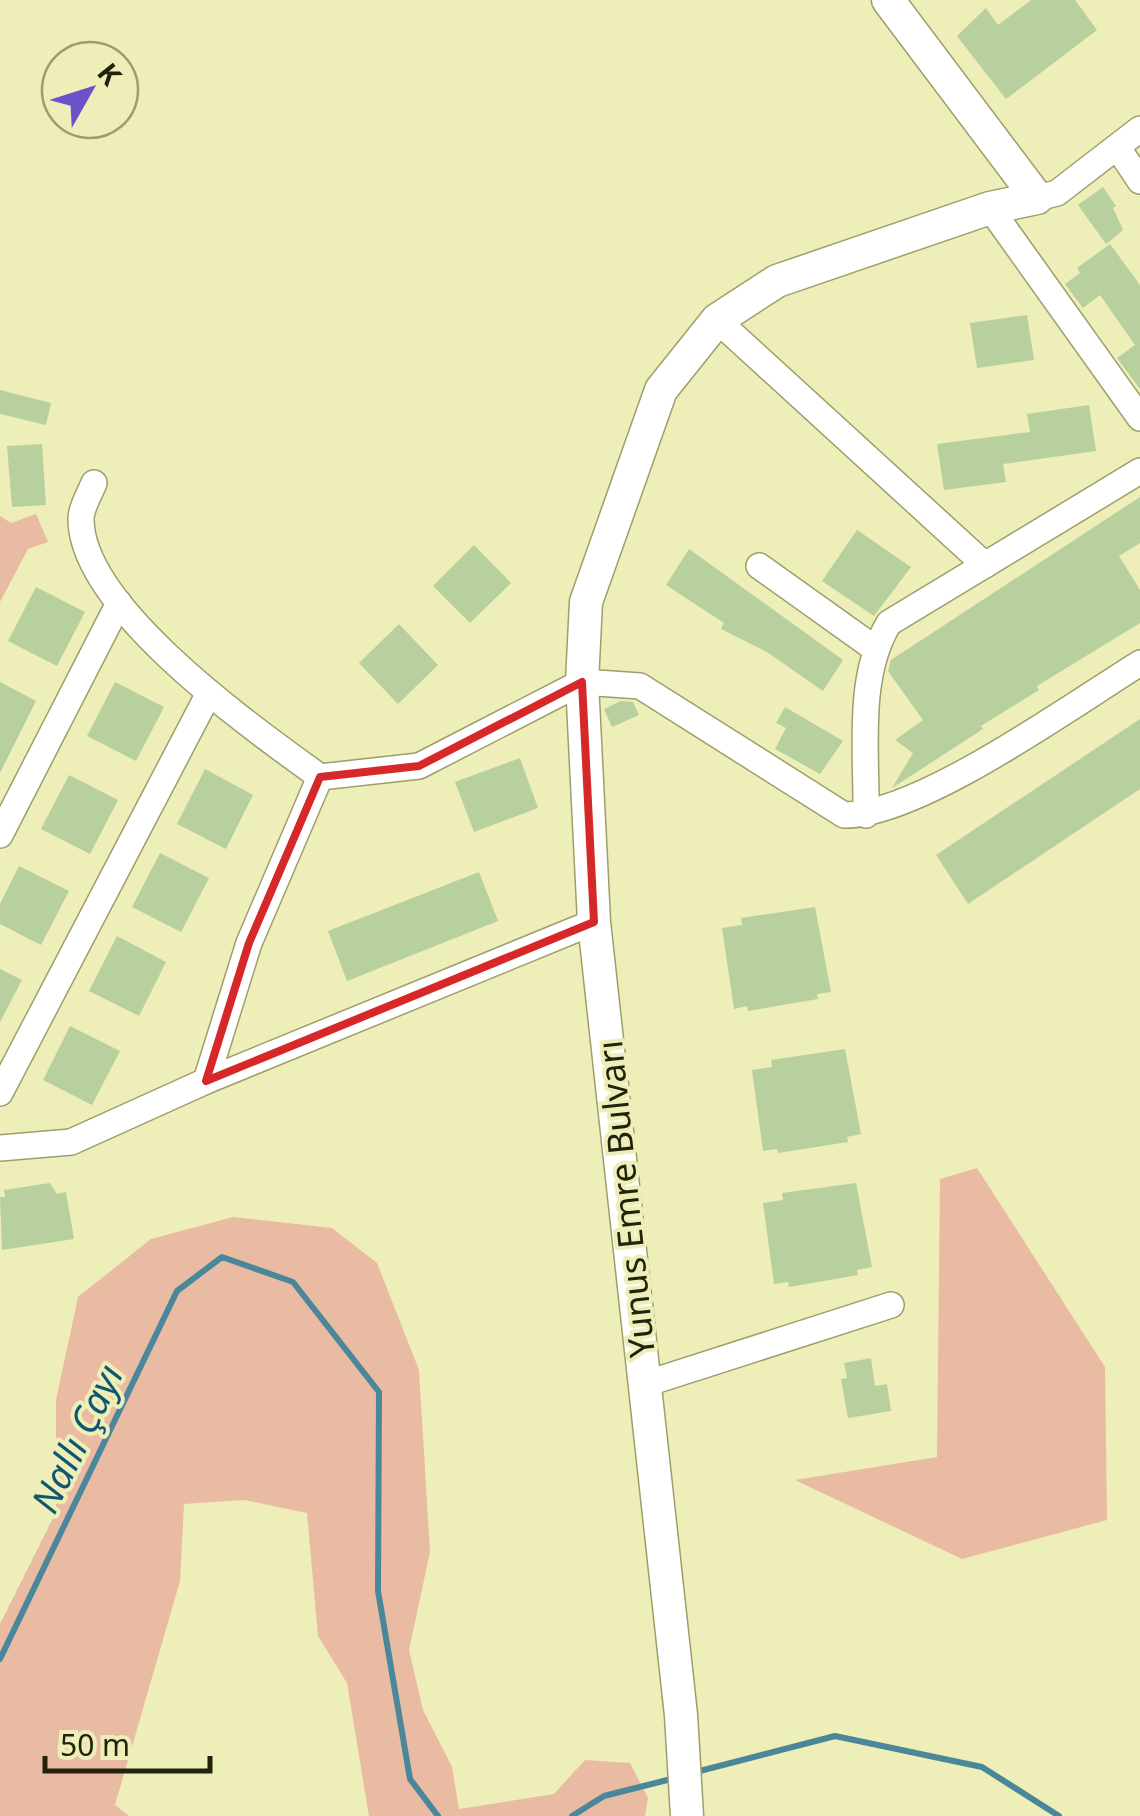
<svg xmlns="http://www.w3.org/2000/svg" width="1140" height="1816" viewBox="0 0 1140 1816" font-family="'Noto Sans',sans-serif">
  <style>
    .green { fill: #eabba3 }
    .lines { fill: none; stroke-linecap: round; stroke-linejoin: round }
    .stream { stroke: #4b879a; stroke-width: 6 }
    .building { fill: #b8cf9e }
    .minor-casing { stroke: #9e9e6b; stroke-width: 28 }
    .tertiary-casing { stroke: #9e9e6b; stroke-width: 35 }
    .minor { stroke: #fff; stroke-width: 25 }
    .tertiary { stroke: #fff; stroke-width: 32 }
    .marked { fill: none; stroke: #d62828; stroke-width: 8; stroke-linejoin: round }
    .labels { text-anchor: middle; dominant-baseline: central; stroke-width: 8; stroke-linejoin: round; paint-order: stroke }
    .street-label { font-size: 35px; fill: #23220d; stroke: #eeeeb8 }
    .water-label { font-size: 38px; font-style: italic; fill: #0f5670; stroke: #eeeeb8 }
  </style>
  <rect width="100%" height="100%" fill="#eeeeb8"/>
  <g class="green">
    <polygon points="36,514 48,542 28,549 0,602 0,516 11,523"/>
    <polygon points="977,1168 1105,1367 1107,1520 962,1559 795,1480 937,1457 940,1179"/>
    <polygon points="233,1217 332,1228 377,1263 419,1370 430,1552 409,1650 423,1710 452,1767 459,1809 554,1794 585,1760 630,1763 648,1798 645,1816 369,1816 347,1683 318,1636 307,1513 244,1500 184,1504 180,1581 115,1805 129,1816 0,1816 0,1624 56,1512 56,1400 78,1297 151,1239"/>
  </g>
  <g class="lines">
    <g class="stream">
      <polyline points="0,1659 177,1291 222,1257 293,1282 379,1392 378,1591 410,1779 438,1816"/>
      <polyline points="692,1773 835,1736 982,1767 1059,1816"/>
      <polyline points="572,1816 604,1796 675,1778"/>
    </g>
  </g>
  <g class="building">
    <polygon points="1031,0 1075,0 1097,30 1006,99 957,36 986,8 998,25"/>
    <polygon points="1103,187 1116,206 1113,208 1123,230 1106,244 1078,205"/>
    <polygon points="1110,244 1140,285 1140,389 1117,358 1135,345 1100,295 1083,308 1065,284 1080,273 1077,268"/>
    <polygon points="1027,315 1034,360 977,368 970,323"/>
    <polygon points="0,390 51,403 46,425 0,414"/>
    <polygon points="1089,405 1096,451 1003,464 1006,482 944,490 937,444 1030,432 1027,414"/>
    <polygon points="42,444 46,505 12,507 7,446"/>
    <polygon points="1140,497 1140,543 1119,556 1140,590 1140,623 1037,686 1039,690 981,726 983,729 892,788 913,753 895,740 923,720 888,671 891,660"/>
    <polygon points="857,530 911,567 874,616 822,581"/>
    <polygon points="474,545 511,583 470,623 433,586"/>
    <polygon points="689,549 843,660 823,691 767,652 721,629 724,623 666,585"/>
    <polygon points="36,587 85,612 57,666 8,641"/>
    <polygon points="399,624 438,665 398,704 359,663"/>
    <polygon points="0,682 36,701 0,773"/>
    <polygon points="115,682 164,707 136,761 87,736"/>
    <polygon points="621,701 633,702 639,715 612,727 604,709"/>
    <polygon points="785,707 843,741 820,774 775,749 786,728 776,723"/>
    <polygon points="1140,719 1140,789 968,904 936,855"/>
    <polygon points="520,758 538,808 474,832 455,782"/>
    <polygon points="205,769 253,795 226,849 177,824"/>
    <polygon points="69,775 118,800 90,854 41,829"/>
    <polygon points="160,853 209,878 181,932 132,907"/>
    <polygon points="19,866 69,891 41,945 0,924 0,904"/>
    <polygon points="479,872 498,921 347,981 328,931"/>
    <polygon points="815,907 831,992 817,994 818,999 748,1011 747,1006 734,1009 722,928 742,925 741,918"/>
    <polygon points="117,936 166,962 139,1016 89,991"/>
    <polygon points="0,969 22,980 0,1022"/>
    <polygon points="70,1026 120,1051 92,1105 43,1080"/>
    <polygon points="845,1049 861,1134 847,1137 848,1142 778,1153 777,1149 763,1151 752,1070 772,1067 771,1060"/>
    <polygon points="50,1183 57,1194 66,1192 74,1239 2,1250 0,1197 5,1197 4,1190"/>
    <polygon points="856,1183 872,1267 857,1270 858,1275 789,1287 788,1282 774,1284 763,1203 783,1200 782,1193"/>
    <polygon points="871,1358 875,1386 887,1384 891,1411 848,1418 841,1379 847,1378 844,1363"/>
  </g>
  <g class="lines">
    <defs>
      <g id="minor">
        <polyline points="1118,148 1140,181"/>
        <polyline points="1037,198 1057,193 1140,129"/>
        <polyline points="990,208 1140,418"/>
        <polyline points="717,320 985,565"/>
        <path d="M 94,483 C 90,493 81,508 81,519 C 81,608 254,729 320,777 L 419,766 L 582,682 L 640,686 L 844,815 C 918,816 1073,705 1140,663"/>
        <polyline points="759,566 874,648"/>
        <path d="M 866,815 C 867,753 856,677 889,623 L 1140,471"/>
        <polyline points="0,835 119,603"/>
        <polyline points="206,1081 249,943 320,777"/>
        <polyline points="0,1093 208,695"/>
        <polyline points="0,1148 71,1142 206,1081 594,922"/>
        <polyline points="645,1384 891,1305"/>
      </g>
      <polyline id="tertiary" points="687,1816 681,1715 594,922 582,682 586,602 661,390 717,320 777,281 990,208 1037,198 888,0"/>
    </defs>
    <use href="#minor" class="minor-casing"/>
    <use href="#tertiary" class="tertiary-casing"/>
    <use href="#minor" class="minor"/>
    <use href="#tertiary" class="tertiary"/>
  </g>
  <path class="marked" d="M 582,682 L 594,922 L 206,1081 L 249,943 L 320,777 L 419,766 Z"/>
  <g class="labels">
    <g class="street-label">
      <text transform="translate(625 1199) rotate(-96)">Yunus Emre Bulvarı</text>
    </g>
    <g class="water-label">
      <text transform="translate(76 1438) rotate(-64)">Nallı Çayı</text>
    </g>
  </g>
  <g transform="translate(90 90) rotate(51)"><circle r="48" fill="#eeeeb8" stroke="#9d9c74" stroke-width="2.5"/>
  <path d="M0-8L18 38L0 25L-18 38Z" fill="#6b52cb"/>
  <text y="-15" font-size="28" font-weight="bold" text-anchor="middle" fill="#23220d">K</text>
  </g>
  <path d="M45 1756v15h165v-15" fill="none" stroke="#23220d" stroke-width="5"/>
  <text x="60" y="1756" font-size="30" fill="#23220d" stroke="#eeeeb8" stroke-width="8" paint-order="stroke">50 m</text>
</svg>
